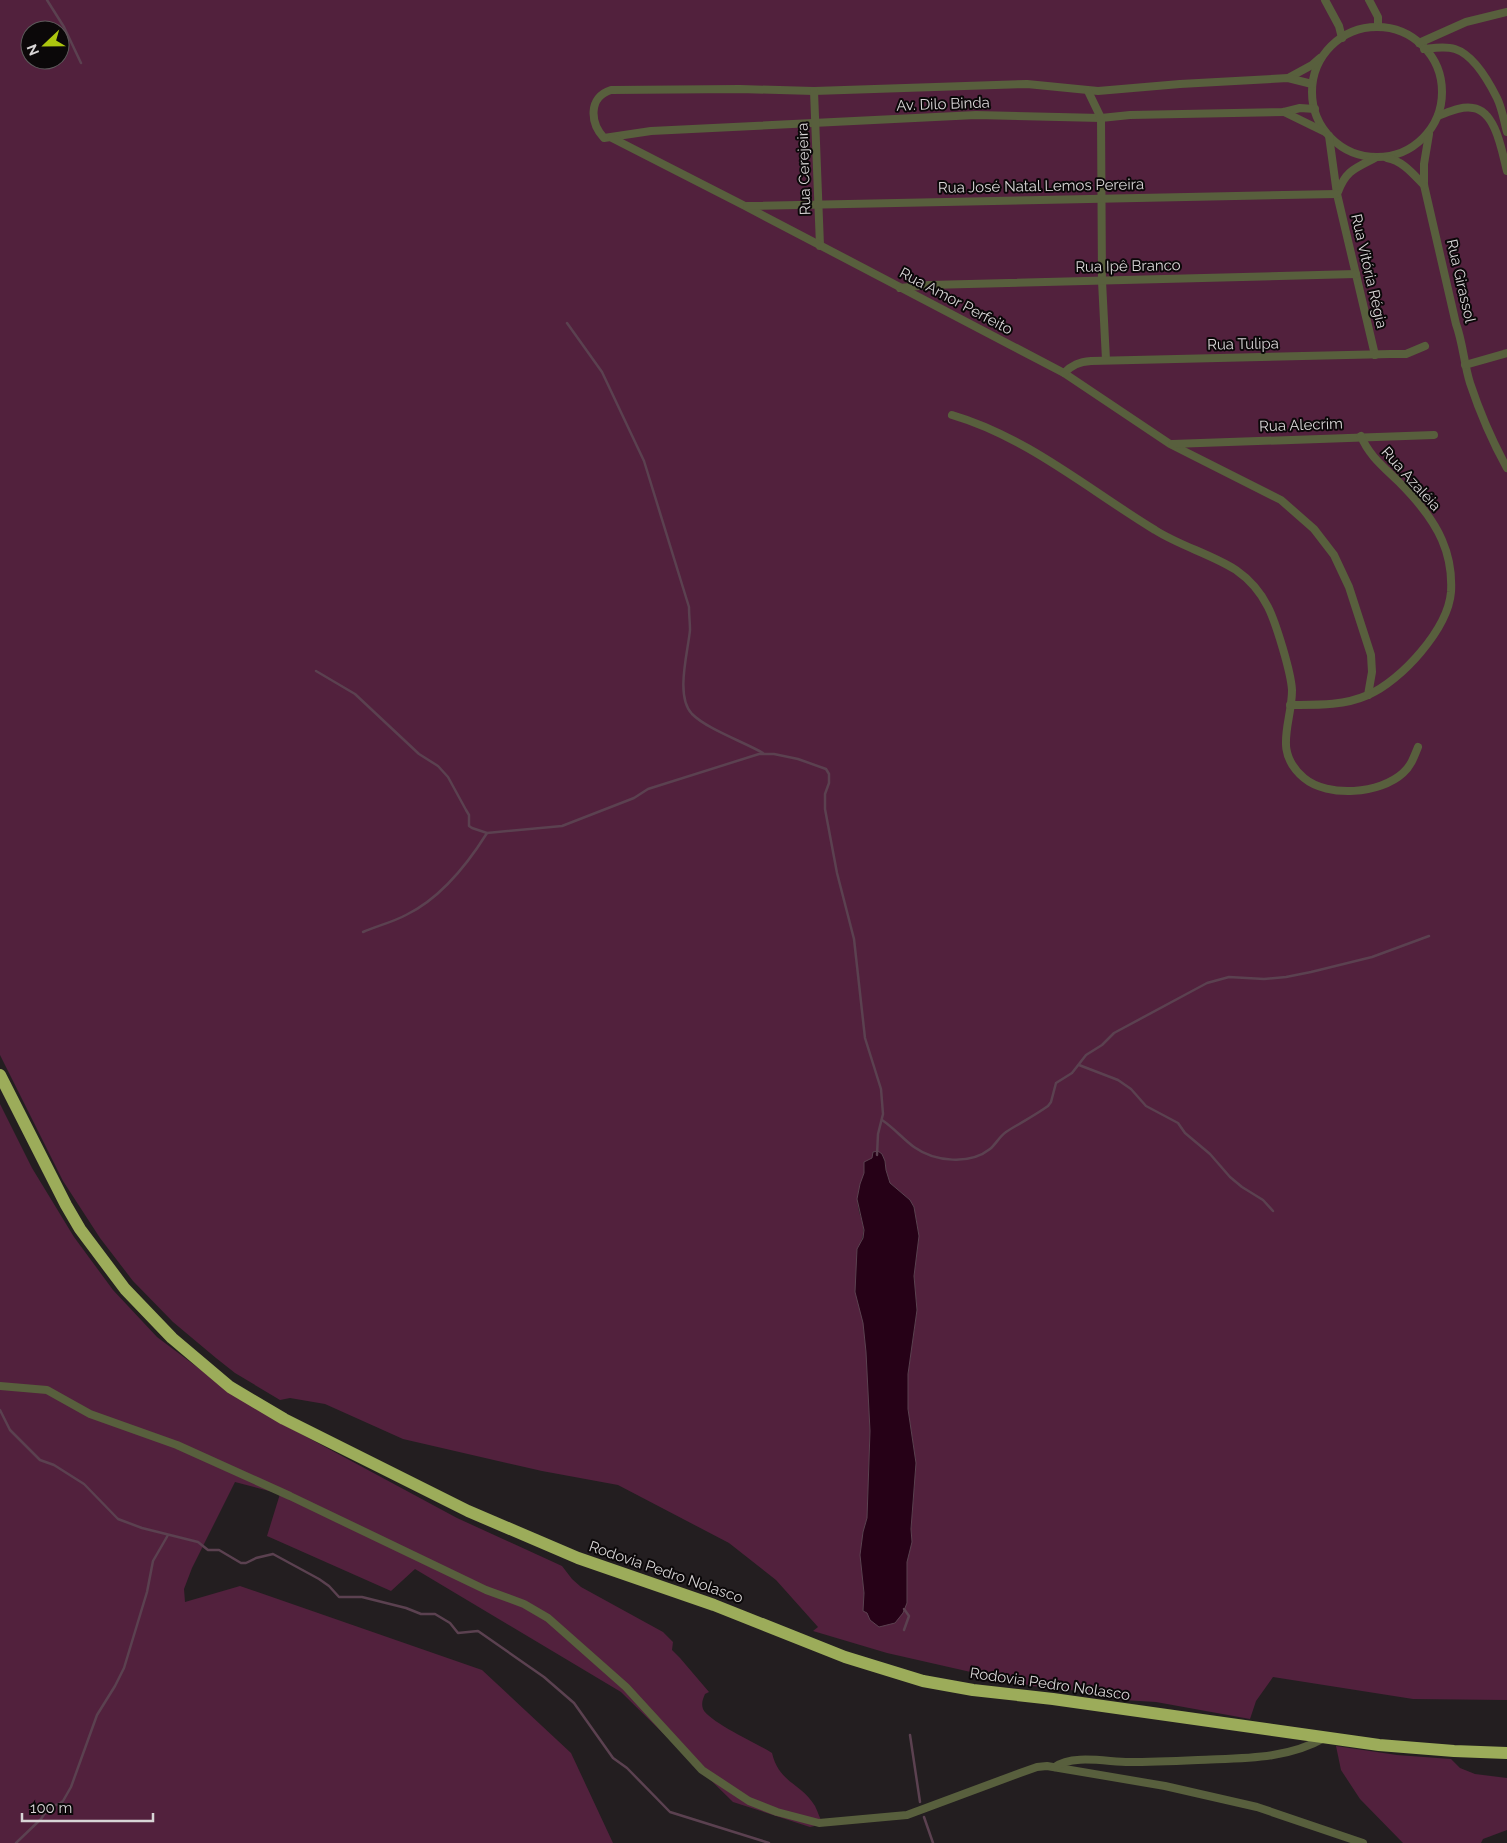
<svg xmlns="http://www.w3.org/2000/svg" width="1507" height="1843" viewBox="0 0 1507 1843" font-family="Raleway,sans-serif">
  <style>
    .green { fill: #52213d; fill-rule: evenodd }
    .water { fill: #260117; stroke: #5b4150 }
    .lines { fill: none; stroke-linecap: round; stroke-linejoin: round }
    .stream { stroke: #5b4150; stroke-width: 2.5 }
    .minor { stroke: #585f3d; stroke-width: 8 }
    .trunk { stroke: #9cac5a; stroke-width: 12 }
    .labels { text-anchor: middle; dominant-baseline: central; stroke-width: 4; stroke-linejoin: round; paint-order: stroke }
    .street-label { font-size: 15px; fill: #d8d5d6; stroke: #0b0809 }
  </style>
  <rect width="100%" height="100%" fill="#231e20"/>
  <g class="green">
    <path d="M 0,0 L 1507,0 L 1507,1700 L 1413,1699 L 1273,1677 L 1256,1701 L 1250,1719 L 1156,1702 L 1123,1700 L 1088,1692 L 1032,1686 L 887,1653 L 813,1631 L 818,1627 L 776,1580 L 729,1543 L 618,1485 L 542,1471 L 403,1439 L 325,1404 L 290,1398 L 280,1400 L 235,1373 L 216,1358 L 173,1322 L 133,1281 L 100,1238 L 63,1181 L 0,1055 ZM 30,30 L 60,30 L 60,60 L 30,60 ZM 872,1158 L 885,1161 L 886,1170 L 890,1183 L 910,1200 L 914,1207 L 919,1236 L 914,1276 L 917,1310 L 908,1374 L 908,1409 L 916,1463 L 911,1529 L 912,1542 L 907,1562 L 907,1603 L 863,1611 L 864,1593 L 860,1556 L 863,1532 L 867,1518 L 870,1431 L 866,1336 L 857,1249 C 872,1224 855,1218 858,1196 C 859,1188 865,1176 864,1169 Z"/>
    <path d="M 0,1104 L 32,1168 L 74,1237 L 113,1290 L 157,1337 L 233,1394 L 290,1428 L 457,1518 L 562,1566 L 572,1579 L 581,1587 L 663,1632 L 673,1642 L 672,1650 L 680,1658 L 709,1692 L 705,1694 C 703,1699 701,1703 703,1709 C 709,1722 758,1744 772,1753 C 779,1783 801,1783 815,1806 C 818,1812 820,1819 823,1824 L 810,1827 L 733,1802 L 621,1692 L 415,1569 L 391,1591 L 267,1536 L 280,1494 L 235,1482 L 192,1568 L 184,1589 L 185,1602 L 240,1586 L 482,1670 L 571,1753 L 613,1843 L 0,1843 Z"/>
    <polygon points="1336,1746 1397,1755 1451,1759 1460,1768 1475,1774 1507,1778 1507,1830 1483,1839 1481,1843 1403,1843 1360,1799 1341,1770"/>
  </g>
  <polygon class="water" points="878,1151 882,1154 885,1161 886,1170 890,1183 910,1200 914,1207 919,1236 914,1276 917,1310 908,1374 908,1409 916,1463 911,1529 912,1542 907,1562 907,1603 903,1613 895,1623 879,1627 870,1620 867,1613 863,1611 864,1593 860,1555 863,1532 867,1518 870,1431 866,1352 863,1323 855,1292 857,1249 863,1238 864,1230 857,1199 860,1184 864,1173 864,1162 872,1158 873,1152"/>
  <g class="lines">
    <g class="stream">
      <polyline points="47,0 64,27 81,63"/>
      <path d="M 567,323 L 602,372 L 644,461 L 689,607 C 689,615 690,623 690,630 C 688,652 675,696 692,714 C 707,729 744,742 763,753"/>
      <polyline points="316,671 355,694 419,754 438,766 448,777 466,810 469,815 469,826 472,828 487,833 562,826 634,798 648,789 759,754 774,754 798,759 826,769 829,774 829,783 825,794 825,809 837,873 854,939 865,1038 881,1089 883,1114 878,1134 877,1155"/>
      <path d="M 363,932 C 377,926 393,922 406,915 C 441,898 467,865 487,833"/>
      <polyline points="1079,1065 1118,1080 1131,1089 1146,1106 1178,1123 1185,1133 1210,1154 1230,1177 1242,1187 1263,1200 1273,1211"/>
      <path d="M 882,1120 C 894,1128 903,1139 914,1147 C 935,1162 970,1165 990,1149 C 996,1144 999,1137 1006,1132 C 1020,1123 1034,1116 1048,1106 L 1051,1102 L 1056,1083 L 1072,1073 L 1086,1055 L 1102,1045 L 1114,1033 L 1207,983 L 1229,977 L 1264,979 L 1286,977 L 1311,972 L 1372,957 L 1429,936"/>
      <polyline points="0,1410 10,1430 40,1460 54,1465 84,1484 118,1519 142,1528 198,1542 208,1550 219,1550 241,1563 246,1563 256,1558 273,1554 319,1579 329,1586 339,1597 362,1597 406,1608 421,1614 435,1614 450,1623 458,1633 478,1631 544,1677 574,1703 613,1758 627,1768 670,1812 769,1843"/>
      <polyline points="904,1609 909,1616 904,1630"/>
      <polyline points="910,1735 920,1802"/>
      <polyline points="924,1817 933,1843"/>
      <polyline points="16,1843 41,1819 49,1807 59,1804 63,1801 71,1787 97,1715 115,1686 124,1668 147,1592 153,1561 168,1535"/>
    </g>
    <g class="minor">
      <polyline points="1325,0 1339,26 1342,38"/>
      <polyline points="1369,0 1378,17 1378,27"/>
      <circle cx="1377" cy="92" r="65"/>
      <polyline points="1419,43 1466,22 1507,12"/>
      <path d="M 1424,49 C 1434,48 1445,46 1455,49 C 1474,55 1489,82 1497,98 C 1502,108 1504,121 1507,132"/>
      <polyline points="1290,77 1312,65 1320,58"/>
      <path d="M 1312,84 L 1288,78 L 1180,84 L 1098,91 L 1027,84 L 814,91 L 740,89 L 611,90 C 588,97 590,123 604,138 L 651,131 L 976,115 L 1101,118 L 1130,115 L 1284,112 L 1300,108 L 1315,109"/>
      <polyline points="814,91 820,246"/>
      <polyline points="1088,91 1101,118 1102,281 1106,360"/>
      <polyline points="1284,112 1325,132"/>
      <path d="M 1438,116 C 1449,112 1461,106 1473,108 C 1496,111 1502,152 1507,171"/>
      <path d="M 1429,134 L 1424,164 L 1424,185 L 1456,324 C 1463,343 1464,364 1470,383 C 1480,413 1492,441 1507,468"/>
      <polyline points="1329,136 1337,194 1375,355"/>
      <polyline points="612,138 745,206 1064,373 1170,444 1281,500 1314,529 1334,555 1349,587 1371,655 1372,672 1368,695"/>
      <path d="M 1387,158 C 1403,161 1413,174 1424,185"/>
      <path d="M 1338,192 C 1346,170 1356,168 1375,158"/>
      <polyline points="747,206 1337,194"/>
      <polyline points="900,288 929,285 1356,274"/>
      <polyline points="1465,365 1507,353"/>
      <path d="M 1064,373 C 1072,365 1079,362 1091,361 L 1391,354 L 1406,354 L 1425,346"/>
      <path d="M 952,415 C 1027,437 1089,490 1155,530 C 1180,546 1211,554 1236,570 C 1249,579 1261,593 1268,607 C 1276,623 1291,672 1292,690 C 1292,724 1272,751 1304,778 C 1328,798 1380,794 1403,773 C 1411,766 1414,757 1418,747"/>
      <polyline points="1172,444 1434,435"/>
      <path d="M 1290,705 C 1317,705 1343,706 1368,695 C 1401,681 1448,629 1451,592 C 1452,575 1449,556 1442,540 C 1433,519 1416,499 1399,482 C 1385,468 1369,456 1361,436"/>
      <polyline points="0,1386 47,1390 90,1414 177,1445 290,1496 486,1590 524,1604 548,1618 626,1687 702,1770 749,1801 777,1812 819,1823 907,1815 1020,1773 1037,1767 1047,1766 1165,1786 1257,1807 1363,1843"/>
      <path d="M 1055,1767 C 1072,1754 1108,1762 1129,1762 C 1152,1762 1175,1761 1198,1760 C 1240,1758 1286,1760 1324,1738"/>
    </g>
    <polyline class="trunk" points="0,1075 66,1205 80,1229 125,1289 172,1338 230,1387 284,1419 468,1511 578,1558 714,1605 845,1657 923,1681 973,1690 1053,1699 1379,1745 1454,1751 1507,1753"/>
  </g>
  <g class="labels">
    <g class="street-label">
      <text transform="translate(943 104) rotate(-2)">Av. Dilo Binda</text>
      <text transform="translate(804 169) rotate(-92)">Rua Cerejeira</text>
      <text transform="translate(1041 186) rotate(-1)">Rua José Natal Lemos Pereira</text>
      <text transform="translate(1128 266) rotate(-1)">Rua Ipê Branco</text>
      <text transform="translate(1369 271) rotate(77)">Rua Vitória Régia</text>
      <text transform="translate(1461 281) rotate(77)">Rua Girassol</text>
      <text transform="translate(956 301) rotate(28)">Rua Amor Perfeito</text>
      <text transform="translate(1243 344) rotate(-1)">Rua Tulipa</text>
      <text transform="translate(1301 425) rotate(-2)">Rua Alecrim</text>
      <text transform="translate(1411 479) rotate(48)">Rua Azaléia</text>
      <text transform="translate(666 1572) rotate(19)">Rodovia Pedro Nolasco</text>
      <text transform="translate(1050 1684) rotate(8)">Rodovia Pedro Nolasco</text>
    </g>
  </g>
  <g transform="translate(45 45) rotate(248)"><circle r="24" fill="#0b0809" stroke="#5d5a5b"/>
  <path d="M0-4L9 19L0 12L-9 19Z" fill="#adc60f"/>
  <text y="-8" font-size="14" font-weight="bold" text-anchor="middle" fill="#d8d5d6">N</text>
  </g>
  <path d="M22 1813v8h131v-8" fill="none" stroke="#d8d5d6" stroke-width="2.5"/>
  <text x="30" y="1813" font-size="15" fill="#d8d5d6" stroke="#0b0809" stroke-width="4" paint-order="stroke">100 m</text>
</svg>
